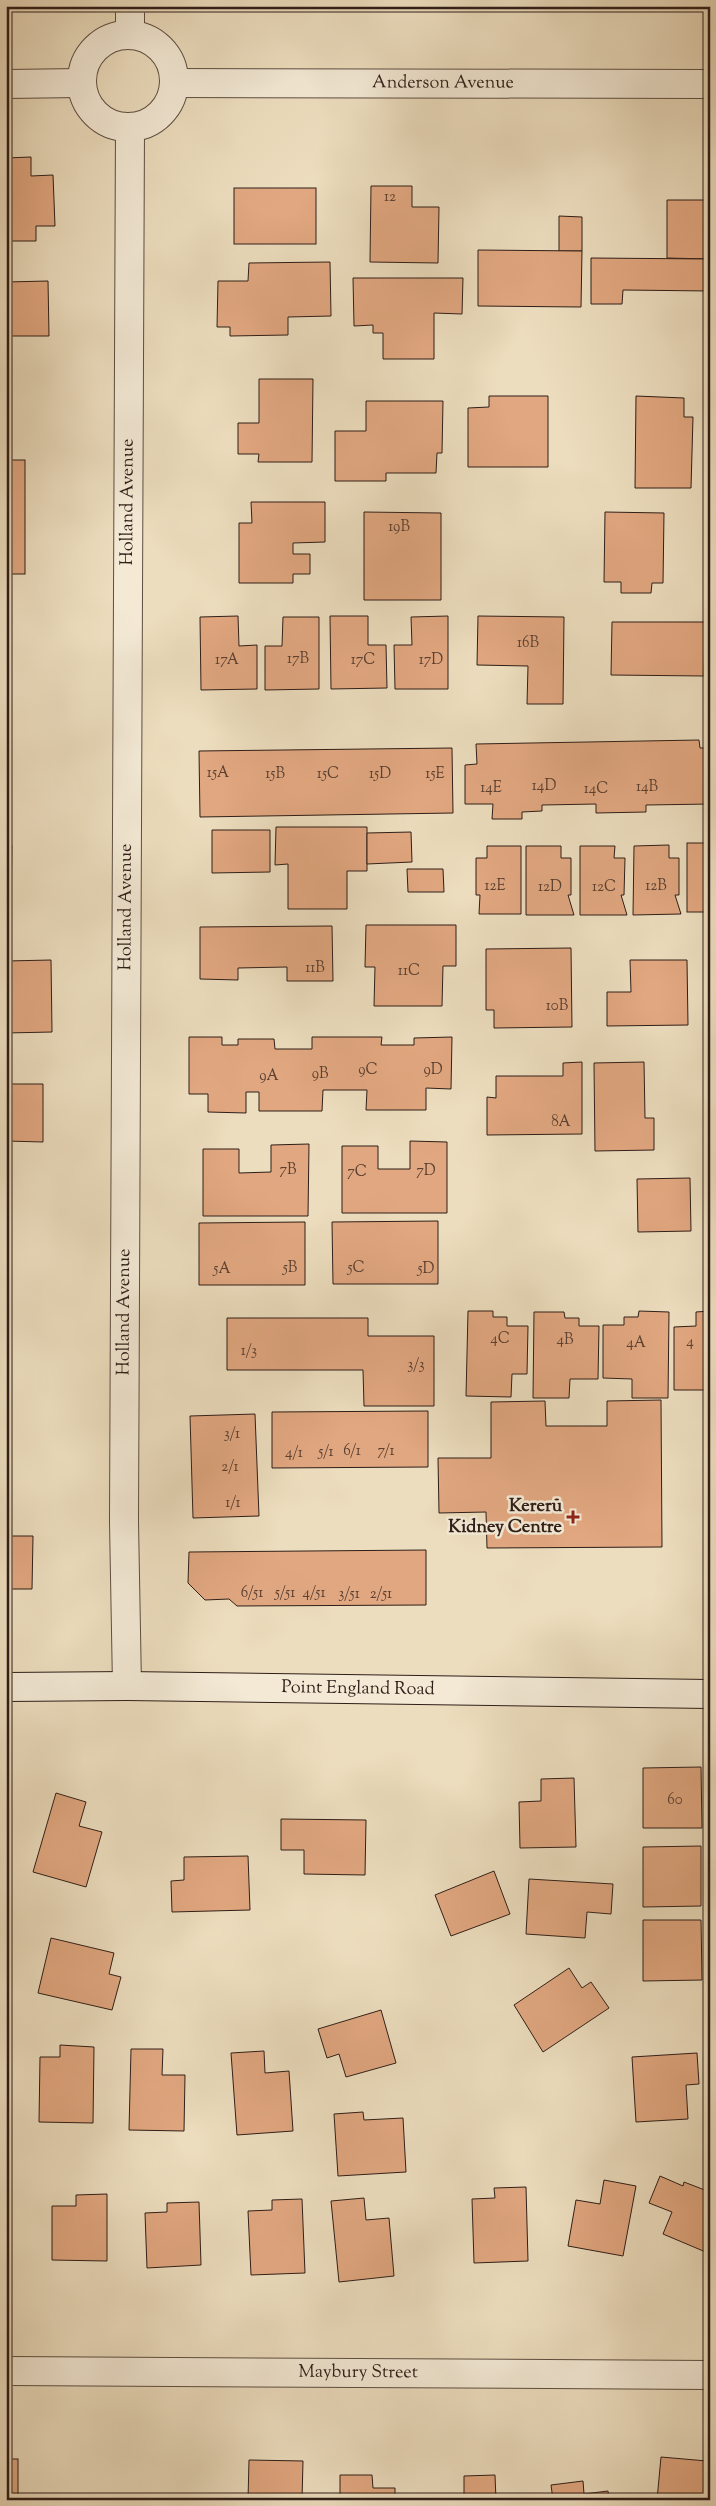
<svg xmlns="http://www.w3.org/2000/svg" width="716" height="2506" viewBox="0 0 716 2506" font-family="'Sorts Mill Goudy',serif">
  <style>
    .building { fill: #e1a780; stroke: #2e1e18 }
    .lines { fill: none; stroke-linecap: round; stroke-linejoin: round }
    .street-casing { stroke: #5e4e42; stroke-width: 30 }
    .secondary-casing { stroke: #2e1e18; stroke-width: 30 }
    .street { stroke: #f3e9d5; stroke-width: 28 }
    .secondary { stroke: #f3e9d5; stroke-width: 28 }
    .poi-dot { fill: #8f2418; stroke: #f3e9d5; stroke-width: 2 }
    .labels { text-anchor: middle; dominant-baseline: central; stroke-width: 5; stroke-linejoin: round; paint-order: stroke }
    .number-label { font-size: 15px; fill: #5b4032 }
    .street-label { font-size: 18px; fill: #2e1e18; stroke: #f3e9d5 }
    .poi-label { font-size: 18px; font-weight: bold; fill: #2e1e18; stroke: #f3e9d5; text-anchor: end }
  </style>
  <rect width="100%" height="100%" fill="#ecddbe"/>
  <filter id="stains"><feTurbulence type="fractalNoise" baseFrequency=".004" numOctaves="4"/><feColorMatrix values="0 0 0 0 .2 0 0 0 0 .09 0 0 0 0 .02 0 0 0 .5 -.17"/></filter>
  <radialGradient id="worn" r=".72"><stop offset=".6" stop-color="#630" stop-opacity="0"/><stop offset="1" stop-color="#630" stop-opacity=".3"/></radialGradient>
  <g class="building">
    <polygon points="31,157 31,176 53,175 55,226 36,226 36,241 6,241 6,158"/>
    <polygon points="371,186 412,186 412,207 439,207 438,263 370,262"/>
    <rect x="234" y="188" width="82" height="56"/>
    <polygon points="667,200 710,200 710,259 667,258"/>
    <polygon points="559,216 582,217 582,251 559,251"/>
    <polygon points="478,250 582,251 581,307 478,306"/>
    <polygon points="591,258 710,259 710,291 623,290 622,304 591,304"/>
    <polygon points="330,262 331,316 288,317 288,335 230,336 230,327 217,327 218,281 248,281 249,263"/>
    <polygon points="353,278 463,278 462,314 434,313 434,359 383,359 383,333 373,333 373,325 354,326"/>
    <polygon points="48,281 49,336 6,336 6,282"/>
    <polygon points="259,379 313,379 312,462 258,462 259,454 238,454 238,423 259,423"/>
    <polygon points="489,396 548,396 548,467 468,467 468,408 489,407"/>
    <polygon points="636,396 684,398 684,417 693,417 691,488 635,488"/>
    <polygon points="366,401 443,401 442,453 437,453 436,473 386,473 386,481 335,481 335,431 366,431"/>
    <rect x="6" y="460" width="19" height="114"/>
    <polygon points="251,502 325,502 325,542 293,543 293,554 310,554 310,574 293,574 293,583 239,583 239,523 252,523"/>
    <polygon points="364,512 441,513 441,600 364,600"/>
    <polygon points="605,512 664,513 663,583 652,583 651,593 621,593 621,582 604,582"/>
    <polygon points="238,616 239,646 257,645 257,689 201,690 200,617"/>
    <polygon points="330,616 368,616 368,645 386,645 387,688 331,689"/>
    <polygon points="448,616 448,689 395,689 394,645 412,645 411,617"/>
    <polygon points="478,616 564,617 563,704 527,704 528,666 477,665"/>
    <polygon points="283,617 319,617 319,689 265,690 265,646 282,646"/>
    <polygon points="612,622 705,622 704,676 611,675"/>
    <polygon points="699,740 700,748 710,748 710,804 646,805 646,812 596,813 596,804 542,805 542,811 522,812 522,819 492,819 493,804 465,804 465,765 477,764 476,744"/>
    <polygon points="452,748 453,813 200,817 199,751"/>
    <polygon points="276,827 367,827 367,871 347,871 347,909 288,909 288,864 275,865"/>
    <polygon points="212,830 270,830 270,872 212,873"/>
    <polygon points="411,832 412,862 367,864 367,833"/>
    <rect x="687" y="843" width="23" height="69"/>
    <polygon points="6,844 12,845 11,900 6,900"/>
    <polygon points="669,845 669,858 679,858 679,895 675,895 681,914 633,915 634,846"/>
    <polygon points="487,846 521,846 521,914 479,914 480,895 476,895 476,858 487,858"/>
    <polygon points="526,846 561,846 561,858 571,858 571,895 568,895 574,915 526,915"/>
    <polygon points="580,846 615,846 614,858 625,858 624,895 621,895 627,915 580,915"/>
    <polygon points="407,869 443,869 444,892 408,892"/>
    <polygon points="366,925 456,925 456,966 443,966 442,1006 374,1006 375,967 365,967"/>
    <polygon points="332,926 333,981 287,981 287,967 238,968 238,980 200,979 200,927"/>
    <polygon points="571,948 572,1027 494,1028 494,1010 486,1010 486,949"/>
    <polygon points="51,960 52,1032 6,1033 6,961"/>
    <polygon points="630,960 687,960 688,1025 607,1026 607,992 631,992"/>
    <polygon points="189,1037 222,1037 222,1045 238,1045 238,1039 274,1039 275,1049 312,1049 312,1037 382,1037 381,1045 414,1045 414,1038 452,1037 451,1089 426,1088 426,1110 366,1110 367,1090 323,1090 322,1111 259,1111 259,1092 246,1092 246,1113 208,1112 208,1094 189,1094"/>
    <polygon points="582,1062 582,1134 487,1135 487,1097 496,1098 496,1076 563,1076 563,1063"/>
    <polygon points="644,1062 645,1118 654,1118 654,1150 595,1151 594,1063"/>
    <polygon points="6,1084 43,1084 43,1142 6,1141"/>
    <polygon points="410,1141 447,1142 447,1213 342,1213 342,1146 378,1146 378,1169 410,1169"/>
    <polygon points="309,1144 308,1216 203,1216 203,1149 239,1149 239,1173 271,1172 271,1145"/>
    <polygon points="690,1178 691,1231 638,1232 637,1179"/>
    <polygon points="438,1221 438,1284 333,1284 332,1222"/>
    <polygon points="305,1222 305,1285 199,1285 199,1223"/>
    <polygon points="468,1311 493,1311 493,1317 507,1317 507,1326 528,1326 527,1374 512,1374 511,1397 466,1396"/>
    <polygon points="639,1311 669,1312 668,1398 632,1398 632,1379 603,1378 603,1325 624,1325 624,1317 638,1317"/>
    <polygon points="710,1311 710,1390 674,1390 674,1327 696,1326 696,1312"/>
    <polygon points="534,1312 564,1312 565,1318 579,1318 579,1326 599,1326 598,1379 570,1379 569,1398 533,1398"/>
    <polygon points="227,1318 368,1318 368,1336 434,1336 434,1406 364,1406 363,1370 227,1370"/>
    <polygon points="661,1400 662,1547 487,1548 486,1512 439,1513 438,1458 491,1458 491,1402 545,1401 546,1426 607,1426 607,1401"/>
    <polygon points="428,1411 428,1467 272,1468 272,1412"/>
    <polygon points="255,1414 259,1516 193,1518 190,1416"/>
    <polygon points="6,1536 33,1536 32,1589 6,1589"/>
    <polygon points="426,1550 426,1605 237,1606 229,1599 205,1600 188,1583 189,1552"/>
    <polygon points="701,1767 702,1828 643,1828 643,1768"/>
    <polygon points="574,1778 576,1847 520,1848 519,1802 541,1801 541,1779"/>
    <polygon points="56,1793 86,1802 79,1826 102,1832 86,1887 33,1872"/>
    <polygon points="281,1819 366,1820 365,1875 304,1874 304,1850 281,1850"/>
    <polygon points="701,1846 701,1906 643,1907 643,1847"/>
    <polygon points="248,1856 250,1910 172,1912 171,1881 184,1880 184,1857"/>
    <polygon points="494,1871 510,1914 451,1936 435,1895"/>
    <polygon points="529,1879 613,1884 611,1914 587,1912 585,1938 526,1934"/>
    <polygon points="643,1920 701,1920 702,1980 643,1981"/>
    <polygon points="51,1938 114,1953 109,1974 121,1977 112,2010 38,1993"/>
    <polygon points="569,1968 582,1988 591,1982 609,2008 543,2052 514,2005"/>
    <polygon points="381,2010 396,2063 346,2077 339,2054 327,2058 318,2029"/>
    <polygon points="60,2045 94,2047 93,2123 39,2122 40,2057 60,2057"/>
    <polygon points="131,2049 163,2049 162,2075 185,2075 184,2131 129,2130"/>
    <polygon points="264,2051 265,2073 289,2071 293,2131 237,2135 231,2053"/>
    <polygon points="697,2053 699,2084 686,2085 688,2119 636,2122 632,2057"/>
    <polygon points="363,2112 364,2120 403,2118 406,2172 338,2176 334,2114"/>
    <polygon points="660,2176 683,2186 684,2182 710,2192 708,2253 663,2234 672,2212 649,2203"/>
    <polygon points="604,2180 636,2186 623,2256 568,2246 576,2200 600,2204"/>
    <polygon points="526,2187 528,2261 474,2263 472,2199 495,2198 494,2188"/>
    <polygon points="107,2194 107,2261 52,2260 52,2206 76,2206 76,2195"/>
    <polygon points="364,2198 366,2220 389,2218 394,2276 339,2282 331,2201"/>
    <polygon points="302,2199 305,2273 251,2275 248,2211 272,2210 272,2200"/>
    <polygon points="199,2202 201,2265 147,2268 145,2213 167,2212 167,2203"/>
    <polygon points="661,2457 707,2461 704,2500 657,2500"/>
    <rect x="6" y="2459" width="12" height="41"/>
    <polygon points="249,2460 303,2461 302,2500 248,2500"/>
    <polygon points="340,2475 372,2475 373,2488 395,2488 395,2500 340,2500"/>
    <polygon points="495,2475 496,2500 442,2500 464,2497 464,2476"/>
    <polygon points="583,2481 584,2494 608,2491 609,2500 553,2500 551,2485"/>
  </g>
  <g class="lines">
    <defs>
      <g id="street">
        <polyline points="130,6 130,34"/>
        <circle cx="128" cy="81" r="46"/>
        <path id="s1" d="M 175,83 L 710,84"/>
        <polyline points="6,84 81,83"/>
        <path id="s2" d="M 127,1686 L 124,1522 L 130,128"/>
        <path id="s3" d="M 6,2371 L 710,2375"/>
      </g>
      <g id="secondary">
        <path id="s4" d="M 6,1687 L 127,1686 L 710,1694"/>
      </g>
    </defs>
    <use href="#street" class="street-casing"/>
    <use href="#secondary" class="secondary-casing"/>
    <use href="#street" class="street"/>
    <use href="#secondary" class="secondary"/>
  </g>
  <path class="poi-dot" d="M570.5 1509.5h5v5h5v5h-5v5h-5v-5h-5v-5h5z"/>
  <g class="labels">
    <g class="number-label">
      <text x="390" y="197">12</text>
      <text x="399" y="527">19B</text>
      <text x="528" y="643">16B</text>
      <text x="298" y="659">17B</text>
      <text x="227" y="660">17A</text>
      <text x="363" y="660">17C</text>
      <text x="431" y="660">17D</text>
      <text x="218" y="773">15A</text>
      <text x="275" y="774">15B</text>
      <text x="328" y="774">15C</text>
      <text x="380" y="774">15D</text>
      <text x="435" y="774">15E</text>
      <text x="544" y="786">14D</text>
      <text x="647" y="787">14B</text>
      <text x="491" y="788">14E</text>
      <text x="596" y="789">14C</text>
      <text x="495" y="886">12E</text>
      <text x="656" y="886">12B</text>
      <text x="550" y="887">12D</text>
      <text x="604" y="887">12C</text>
      <text x="315" y="968">11B</text>
      <text x="409" y="971">11C</text>
      <text x="557" y="1006">10B</text>
      <text x="368" y="1070">9C</text>
      <text x="433" y="1070">9D</text>
      <text x="320" y="1074">9B</text>
      <text x="269" y="1076">9A</text>
      <text x="561" y="1122">8A</text>
      <text x="288" y="1170">7B</text>
      <text x="426" y="1171">7D</text>
      <text x="357" y="1172">7C</text>
      <text x="290" y="1268">5B</text>
      <text x="356" y="1268">5C</text>
      <text x="222" y="1269">5A</text>
      <text x="426" y="1269">5D</text>
      <text x="500" y="1339">4C</text>
      <text x="565" y="1340">4B</text>
      <text x="690" y="1342">4</text>
      <text x="636" y="1343">4A</text>
      <text x="249" y="1351">1/3</text>
      <text x="416" y="1365">3/3</text>
      <text x="232" y="1434">3/1</text>
      <text x="352" y="1451">6/1</text>
      <text x="386" y="1451">7/1</text>
      <text x="326" y="1452">5/1</text>
      <text x="294" y="1453">4/1</text>
      <text x="230" y="1467">2/1</text>
      <text x="233" y="1503">1/1</text>
      <text x="252" y="1593">6/51</text>
      <text x="285" y="1593">5/51</text>
      <text x="314" y="1593">4/51</text>
      <text x="349" y="1594">3/51</text>
      <text x="381" y="1594">2/51</text>
      <text x="675" y="1800">60</text>
    </g>
    <g class="street-label">
      <text stroke="none"><textPath href="#s1" startOffset="268">Anderson Avenue</textPath></text>
      <text stroke="none"><textPath href="#s2" startOffset="1184">Holland Avenue</textPath></text>
      <text stroke="none"><textPath href="#s2" startOffset="779">Holland Avenue</textPath></text>
      <text stroke="none"><textPath href="#s2" startOffset="374">Holland Avenue</textPath></text>
      <text stroke="none"><textPath href="#s4" startOffset="352">Point England Road</textPath></text>
      <text stroke="none"><textPath href="#s3" startOffset="352">Maybury Street</textPath></text>
    </g>
    <g class="poi-label">
      <text x="562" y="1507">Kererū<tspan x="562" dy="21">Kidney Centre</tspan></text>
    </g>
  </g>
  <rect width="716" height="2506" fill="none" stroke="#ecddbe" stroke-width="25"/>
  <rect x="8" y="8" width="701" height="2491" fill="none" stroke="#2e1e18" stroke-width="2.5"/>
  <rect x="12" y="12" width="691" height="2481" fill="none" stroke="#2e1e18"/>
  <rect width="100%" height="100%" filter="url(#stains)"/>
  <rect width="100%" height="100%" fill="url(#worn)"/>
</svg>
